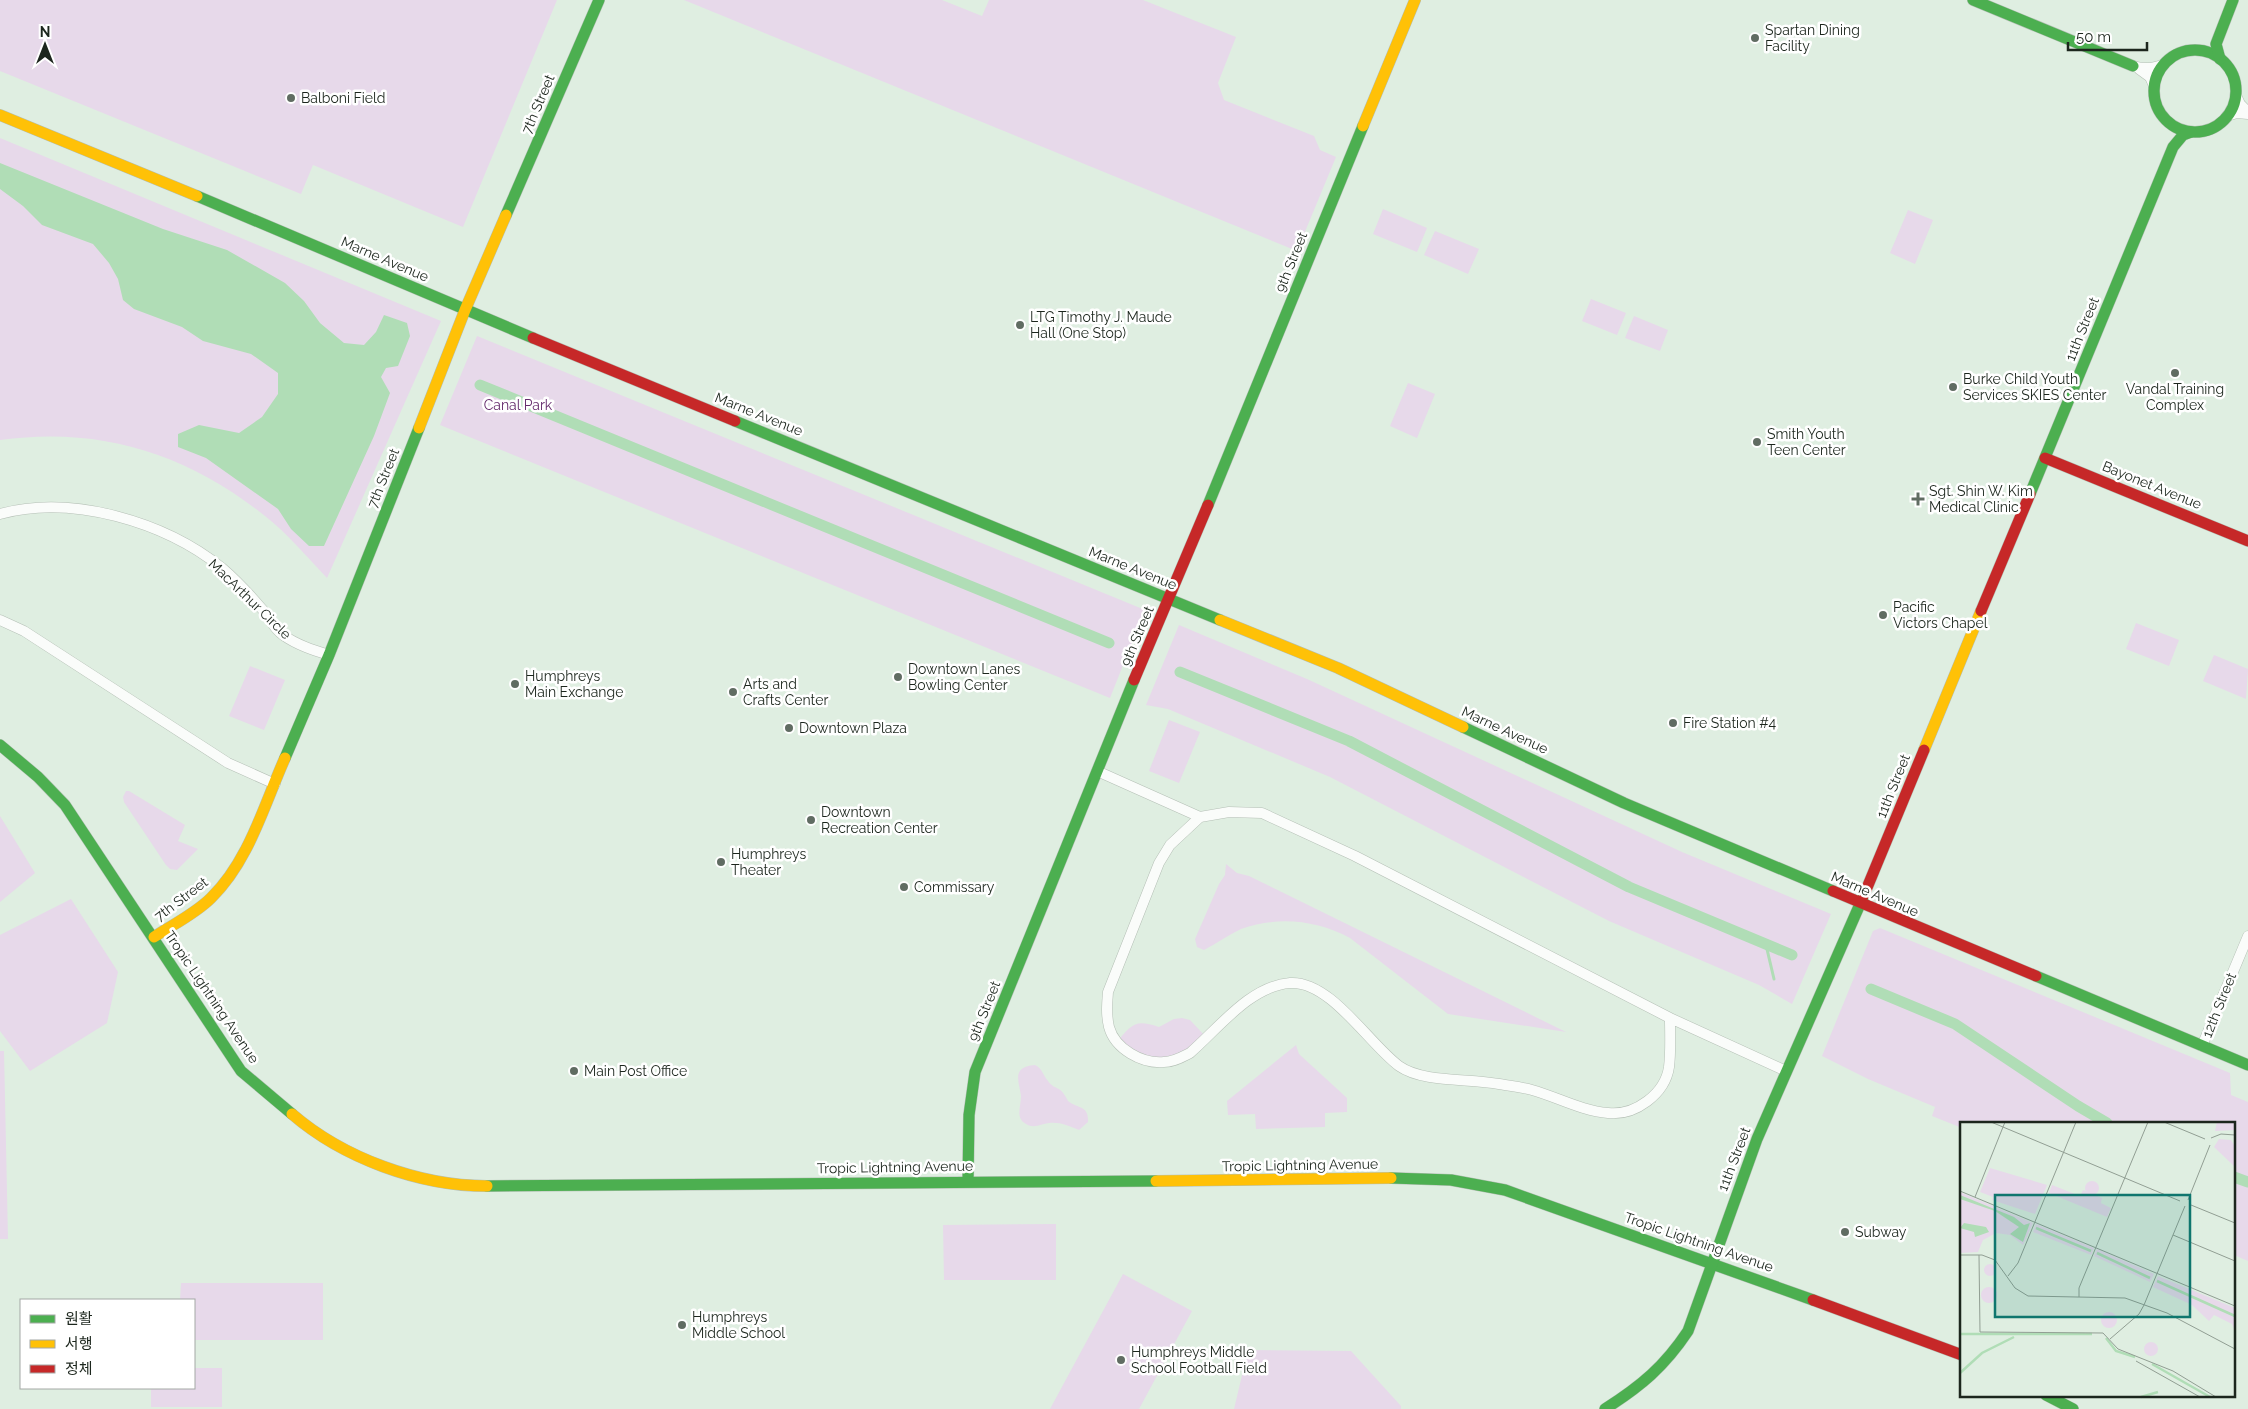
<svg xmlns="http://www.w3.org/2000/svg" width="2248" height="1409" viewBox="0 0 2248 1409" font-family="Raleway,'Noto Sans KR',sans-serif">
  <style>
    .green { fill: #e7d9ea }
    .water { fill: #b0ddb6 }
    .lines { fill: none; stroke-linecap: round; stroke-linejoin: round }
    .stream { stroke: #b0ddb6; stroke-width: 3 }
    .canal { stroke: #b0ddb6; stroke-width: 11 }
    .street-casing { stroke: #b4bfb5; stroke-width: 11 }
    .fast-casing { stroke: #b4bfb5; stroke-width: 12 }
    .slow-casing { stroke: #b4bfb5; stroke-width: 12 }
    .jam-casing { stroke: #b4bfb5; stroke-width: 12 }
    .street { stroke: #fafcfa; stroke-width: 10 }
    .fast { stroke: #4caf50; stroke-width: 11 }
    .slow { stroke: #ffc107; stroke-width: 11 }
    .jam { stroke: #c62828; stroke-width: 11 }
    .poi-dot { fill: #606c62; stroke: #fff; stroke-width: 2 }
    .labels { text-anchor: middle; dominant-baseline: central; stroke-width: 5; stroke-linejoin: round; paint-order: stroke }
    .poi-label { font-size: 14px; fill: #1c261d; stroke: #fff; text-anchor: start }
    .street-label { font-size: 14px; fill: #1c261d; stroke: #fff }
    .park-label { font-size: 14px; fill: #662c6d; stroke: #fff }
    .inset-river { fill: none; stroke: #b0ddb6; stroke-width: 2.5 }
    .inset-road { fill: none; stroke: #919e93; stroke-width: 1 }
    .view { fill: #0f766e; fill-opacity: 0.15; stroke: #0f766e; stroke-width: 2.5 }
    .inset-edge { fill: none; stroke: #1c261d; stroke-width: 2.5 }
  </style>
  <rect width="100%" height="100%" fill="#dfeee1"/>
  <g class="green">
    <polygon points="0,0 557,0 463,227 313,165 301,194 0,71"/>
    <polygon points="684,0 942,0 982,16 989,0 1143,0 1236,37 1218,83 1224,100 1314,136 1320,150 1336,157 1297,251"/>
    <path d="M 0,138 L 441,321 L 327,578 C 307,557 288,534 265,516 C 187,453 99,426 0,440 Z"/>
    <polygon points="1383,209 1427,228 1417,252 1373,234"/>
    <polygon points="1908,210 1933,220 1915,264 1890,253"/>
    <polygon points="1435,231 1479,249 1468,274 1424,255"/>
    <polygon points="1591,299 1626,313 1617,335 1582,321"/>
    <polygon points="1634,316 1668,330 1660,351 1625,338"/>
    <polygon points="477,336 1145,610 1110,698 440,425"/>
    <polygon points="1408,383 1435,394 1417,438 1390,426"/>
    <polygon points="2136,623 2179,640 2169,666 2126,649"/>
    <polygon points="1179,625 1307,679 1682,852 1831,914 1792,1004 1759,985 1609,921 1330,777 1168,709 1146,705"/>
    <polygon points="2214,655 2248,669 2246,699 2203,681"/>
    <polygon points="250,666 285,680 264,730 229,716"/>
    <polygon points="1169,720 1200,732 1179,783 1149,771"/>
    <polygon points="126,791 129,791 185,825 178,841 198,849 177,870 170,869 166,865 124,802 123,797"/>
    <polygon points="0,816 35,873 0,902"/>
    <path d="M 1226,864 L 1237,873 L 1249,876 L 1566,1032 L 1448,1014 L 1350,938 C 1316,920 1278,916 1241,929 C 1228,935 1216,944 1204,950 L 1197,947 L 1195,939 L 1219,884 L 1225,875 Z"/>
    <polygon points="71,899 118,972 107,1023 30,1071 0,1031 0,935"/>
    <polygon points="1880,928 2230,1073 2231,1095 2248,1102 2248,1261 2234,1255 2234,1123 1962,1123 1962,1128 1932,1116 1935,1107 1868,1079 1822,1056 1873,931"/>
    <path d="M 1182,1018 L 1190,1020 L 1207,1038 L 1190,1053 L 1153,1062 L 1117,1042 C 1132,1024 1135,1019 1159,1027 L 1174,1019 Z"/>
    <polygon points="1296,1045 1299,1054 1347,1098 1347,1112 1325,1113 1325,1127 1256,1129 1255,1114 1228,1115 1227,1101"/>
    <polygon points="0,1051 4,1051 8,1239 0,1239"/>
    <path d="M 1035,1065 C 1043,1069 1042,1074 1048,1081 C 1055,1091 1060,1084 1068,1101 C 1078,1109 1089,1105 1088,1122 L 1079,1130 C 1068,1126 1061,1122 1049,1123 C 1041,1124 1034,1129 1026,1124 C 1015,1118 1021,1107 1021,1096 C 1019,1081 1011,1067 1035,1065 Z"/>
    <polygon points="1056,1224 1056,1280 944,1280 943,1225"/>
    <polygon points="1123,1274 1192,1311 1139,1409 1050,1409"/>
    <polygon points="181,1283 323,1283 323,1340 194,1340 194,1300 180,1300"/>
    <polygon points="1248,1350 1351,1351 1401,1406 1401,1409 1234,1409"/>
    <polygon points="194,1368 222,1368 222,1407 151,1407 151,1388 194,1388"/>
  </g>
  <polygon class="water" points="0,163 163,229 227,250 285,283 304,301 320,323 344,343 364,345 376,332 384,315 407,323 410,336 398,366 386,368 381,377 390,393 374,436 324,546 309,546 291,529 278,509 206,458 178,447 178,434 199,425 239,433 262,417 278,394 278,373 251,354 203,341 182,327 134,309 123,300 118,279 109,263 93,244 42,225 23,206 0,189"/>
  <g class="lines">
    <polyline class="stream" points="1766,945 1774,979"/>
    <g class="canal">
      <polyline points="480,385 1109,643"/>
      <polyline points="1180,672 1349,741 1629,887 1792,955"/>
      <polyline points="1871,989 1955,1024 2078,1106 2107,1123"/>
      <polyline points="2234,1177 2248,1182"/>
    </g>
    <defs>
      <g id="street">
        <path d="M 2133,66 C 2145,69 2152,69 2164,64"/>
        <polyline points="2139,69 2150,77 2154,86"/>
        <polyline points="2236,95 2240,104 2248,112"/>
        <polyline points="2227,116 2237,113 2248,114"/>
        <path d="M 0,514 C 72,494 165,522 222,568 C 236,580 250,595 262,609 C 269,617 274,629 283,635 C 297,645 313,650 329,655"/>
        <polyline points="0,620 24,631 228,763 275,784"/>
        <polyline points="1097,771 1200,817"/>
        <path d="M 1670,1018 C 1670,1034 1671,1051 1669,1067 C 1665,1094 1635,1116 1608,1113 C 1582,1111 1557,1097 1532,1090 C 1521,1087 1510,1086 1499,1084 C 1469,1078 1423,1083 1399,1066 C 1369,1044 1330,980 1290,983 C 1250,986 1219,1028 1190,1053 C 1182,1057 1174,1062 1164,1062 C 1142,1064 1115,1049 1109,1027 C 1106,1015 1107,1004 1108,992 L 1159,863 L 1170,845 L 1200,817 L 1229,812 L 1262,813 L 1355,856 L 1670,1018 L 1786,1071"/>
        <polyline points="2202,1046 2248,936"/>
      </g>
      <g id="fast">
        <polyline points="1973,0 2133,66"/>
        <circle cx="2195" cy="91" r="41"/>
        <polyline points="2220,59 2216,44 2233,0"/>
        <polyline points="197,196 533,338"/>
        <polyline points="506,215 599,0"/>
        <polyline points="735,421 1220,620"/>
        <polyline points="2030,494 2173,147 2183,135 2191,132"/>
        <polyline points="1208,505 1363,126"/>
        <polyline points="1463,727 1624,803 1833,891"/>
        <polyline points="0,745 38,777 65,805 241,1071 292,1114"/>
        <polyline points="285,758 329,655 419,428"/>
        <polyline points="2036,976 2248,1065"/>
        <polyline points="1391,1178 1451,1180 1505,1190 1813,1300"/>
        <polyline points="968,1181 969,1115 975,1072 1134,680"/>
        <polyline points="487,1186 1156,1181"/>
        <polyline points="2046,1395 2073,1409"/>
        <path d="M 1605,1409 C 1641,1386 1664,1367 1688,1331 L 1757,1139 L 1864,895"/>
      </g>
      <g id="slow">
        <polyline points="0,115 197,196"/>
        <polyline points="1363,126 1415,0"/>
        <polyline points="419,428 465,310 506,215"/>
        <polyline points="1220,620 1338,668 1463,727"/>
        <polyline points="1924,750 1981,611"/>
        <path d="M 154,937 C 172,925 195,914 211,898 C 249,861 264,805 285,758"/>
        <path d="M 292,1114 C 343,1158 419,1186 487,1186"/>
        <polyline points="1156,1181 1391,1178"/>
      </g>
      <g id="jam">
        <polyline points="533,338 735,421"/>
        <polyline points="2045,458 2248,541"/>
        <polyline points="1981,611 2030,494"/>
        <polyline points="1134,680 1208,505"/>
        <polyline points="1833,891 2036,976"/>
        <polyline points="1864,895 1924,750"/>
        <polyline points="1813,1300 1962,1355"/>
      </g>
    </defs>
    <use href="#street" class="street-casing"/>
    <use href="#fast" class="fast-casing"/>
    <use href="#slow" class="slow-casing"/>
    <use href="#jam" class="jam-casing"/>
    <use href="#street" class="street"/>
    <use href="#fast" class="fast"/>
    <use href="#slow" class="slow"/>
    <use href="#jam" class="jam"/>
  </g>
  <g class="poi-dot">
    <circle cx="1755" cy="38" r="5"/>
    <circle cx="291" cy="98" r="5"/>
    <circle cx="1020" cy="325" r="5"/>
    <circle cx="2175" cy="373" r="5"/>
    <circle cx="1953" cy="387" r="5"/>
    <circle cx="1757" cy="442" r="5"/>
    <path d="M1915.5 491.5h5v5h5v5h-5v5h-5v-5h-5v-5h5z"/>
    <circle cx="1883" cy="615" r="5"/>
    <circle cx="898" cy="677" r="5"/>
    <circle cx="515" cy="684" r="5"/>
    <circle cx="733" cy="692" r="5"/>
    <circle cx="1673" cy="723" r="5"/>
    <circle cx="789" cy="728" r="5"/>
    <circle cx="811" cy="820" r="5"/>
    <circle cx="721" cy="862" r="5"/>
    <circle cx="904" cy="887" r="5"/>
    <circle cx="574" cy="1071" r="5"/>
    <circle cx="1845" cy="1232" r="5"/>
    <circle cx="682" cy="1325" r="5"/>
    <circle cx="1121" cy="1360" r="5"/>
  </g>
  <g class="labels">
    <g class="poi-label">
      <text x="1765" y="30">Spartan Dining<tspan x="1765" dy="16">Facility</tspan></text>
      <text x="301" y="98">Balboni Field</text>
      <text x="1030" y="317">LTG Timothy J. Maude<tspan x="1030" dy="16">Hall (One Stop)</tspan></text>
      <text x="1963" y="379">Burke Child Youth<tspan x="1963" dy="16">Services SKIES Center</tspan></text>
      <text x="2175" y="389" text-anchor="middle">Vandal Training<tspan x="2175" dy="16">Complex</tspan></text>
      <text x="1767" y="434">Smith Youth<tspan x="1767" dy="16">Teen Center</tspan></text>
      <text x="1929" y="491">Sgt. Shin W. Kim<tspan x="1929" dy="16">Medical Clinic</tspan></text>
      <text x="1893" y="607">Pacific<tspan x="1893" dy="16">Victors Chapel</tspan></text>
      <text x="908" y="669">Downtown Lanes<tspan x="908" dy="16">Bowling Center</tspan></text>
      <text x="525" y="676">Humphreys<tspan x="525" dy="16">Main Exchange</tspan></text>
      <text x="743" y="684">Arts and<tspan x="743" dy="16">Crafts Center</tspan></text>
      <text x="1683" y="723">Fire Station #4</text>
      <text x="799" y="728">Downtown Plaza</text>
      <text x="821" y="812">Downtown<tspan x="821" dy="16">Recreation Center</tspan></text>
      <text x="731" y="854">Humphreys<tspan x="731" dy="16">Theater</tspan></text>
      <text x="914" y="887">Commissary</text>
      <text x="584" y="1071">Main Post Office</text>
      <text x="1855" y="1232">Subway</text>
      <text x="692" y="1317">Humphreys<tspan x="692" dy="16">Middle School</tspan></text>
      <text x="1131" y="1352">Humphreys Middle<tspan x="1131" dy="16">School Football Field</tspan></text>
    </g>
    <g class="street-label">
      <text transform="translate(538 104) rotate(-67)">7th Street</text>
      <text transform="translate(385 259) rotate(23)">Marne Avenue</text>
      <text transform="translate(1291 262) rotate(-68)">9th Street</text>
      <text transform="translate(2082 329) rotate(-68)">11th Street</text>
      <text transform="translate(759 414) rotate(22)">Marne Avenue</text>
      <text transform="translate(383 478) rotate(-68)">7th Street</text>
      <text transform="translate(2152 485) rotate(22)">Bayonet Avenue</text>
      <text transform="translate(1133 568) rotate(22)">Marne Avenue</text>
      <text transform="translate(250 599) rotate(44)">MacArthur Circle</text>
      <text transform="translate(1137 636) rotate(-67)">9th Street</text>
      <text transform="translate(1505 730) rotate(25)">Marne Avenue</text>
      <text transform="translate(1893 786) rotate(-68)">11th Street</text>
      <text transform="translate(1875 894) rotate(23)">Marne Avenue</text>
      <text transform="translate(181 899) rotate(-37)">7th Street</text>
      <text transform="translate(212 997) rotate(56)">Tropic Lightning Avenue</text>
      <text transform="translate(2219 1005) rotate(-68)">12th Street</text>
      <text transform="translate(984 1011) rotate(-68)">9th Street</text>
      <text transform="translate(1734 1159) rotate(-69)">11th Street</text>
      <text transform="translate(1300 1165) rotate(-1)">Tropic Lightning Avenue</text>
      <text transform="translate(895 1167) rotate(-1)">Tropic Lightning Avenue</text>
      <text transform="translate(1699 1242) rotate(19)">Tropic Lightning Avenue</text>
    </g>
    <g class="park-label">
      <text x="518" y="405">Canal Park</text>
    </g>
  </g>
  <g transform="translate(1960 1122)">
    <rect width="275" height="275" fill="#dfeee1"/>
    <path d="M 257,0 L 275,0 L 275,8 L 255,9 ZM 259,17 L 271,18 L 275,25 L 275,45 L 254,25 ZM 30,46 L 87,63 L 75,92 L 32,78 L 33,75 L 20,70 ZM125 66a7 7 0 1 1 14 0a7 7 0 1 1-14 0ZM 92,63 L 120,74 L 123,68 L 142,76 L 141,81 L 151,86 L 147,95 L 89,71 ZM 0,70 L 73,101 L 63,123 L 50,113 L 36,111 L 23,118 L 18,130 L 0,131 ZM 76,102 L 134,126 L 131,133 L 73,110 ZM 137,127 L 194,152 L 190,160 L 134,134 ZM24 148a6 6 0 1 1 12 0a6 6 0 1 1-12 0ZM 198,154 L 275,186 L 275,209 L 272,202 L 254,193 L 249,199 L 232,183 L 193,165 ZM21 173a8 8 0 1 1 16 0a8 8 0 1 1-16 0ZM141 198a8 8 0 1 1 16 0a8 8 0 1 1-16 0ZM184 227a7 7 0 1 1 14 0a7 7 0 1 1-14 0Z" fill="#e7d9ea"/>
    <path d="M 0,73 L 54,95 L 64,103 L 70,101 L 63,120 L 50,112 L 59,105 L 35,89 L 0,77 ZM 4,101 L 26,105 L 29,110 L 15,115 L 14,110 L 0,106 Z" fill="#b0ddb6"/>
    <path class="inset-river" d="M 76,106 L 131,129M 137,131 L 190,156M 197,159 L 275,194M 0,212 L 132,212M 146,216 L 156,229 L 175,235M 192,242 L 250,275M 0,251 L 22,231 L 54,215M 181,275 L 198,270"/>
    <path class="inset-road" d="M 31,0 L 220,79M 204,0 L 245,17M 251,16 L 261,12 L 275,13M 0,69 L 275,184M 15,75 L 45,0M 228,78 L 250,23M 231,83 L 275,101M 213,113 L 275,139M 0,133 L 22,133 L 35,138 L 55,166 L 68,174 L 165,176 L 207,191 L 275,227M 19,133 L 20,210 L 143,211 L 158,227 L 213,249 L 256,275M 48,154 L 58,141 L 116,0M 119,175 L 119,166 L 188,0M 184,183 L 225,84M 150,217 L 179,192 L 184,183M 176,239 L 240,275"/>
    <path class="view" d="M 35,73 L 230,73 L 230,195 L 35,195 Z"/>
    <rect width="275" height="275" class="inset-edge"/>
  </g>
  <rect x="20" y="1299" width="175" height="90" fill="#ffffff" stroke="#a4a8a5"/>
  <rect x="30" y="1315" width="25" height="8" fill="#4caf50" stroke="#a4a8a5"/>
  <text x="65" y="1324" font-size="15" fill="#1c261d">원활</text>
  <rect x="30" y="1340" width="25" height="8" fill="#ffc107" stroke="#a4a8a5"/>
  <text x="65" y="1349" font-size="15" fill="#1c261d">서행</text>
  <rect x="30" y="1365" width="25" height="8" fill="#c62828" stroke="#a4a8a5"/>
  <text x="65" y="1374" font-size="15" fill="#1c261d">정체</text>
  <g transform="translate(45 45)" stroke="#ffffff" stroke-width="4" paint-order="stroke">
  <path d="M0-4L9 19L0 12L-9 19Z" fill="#1c261d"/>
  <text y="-8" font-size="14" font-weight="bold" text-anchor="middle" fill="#1c261d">N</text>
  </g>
  <path d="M2068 42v8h79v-8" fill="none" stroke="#1c261d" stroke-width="2.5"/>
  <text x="2076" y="42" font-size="15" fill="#1c261d" stroke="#ffffff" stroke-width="4" paint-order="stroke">50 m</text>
</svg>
